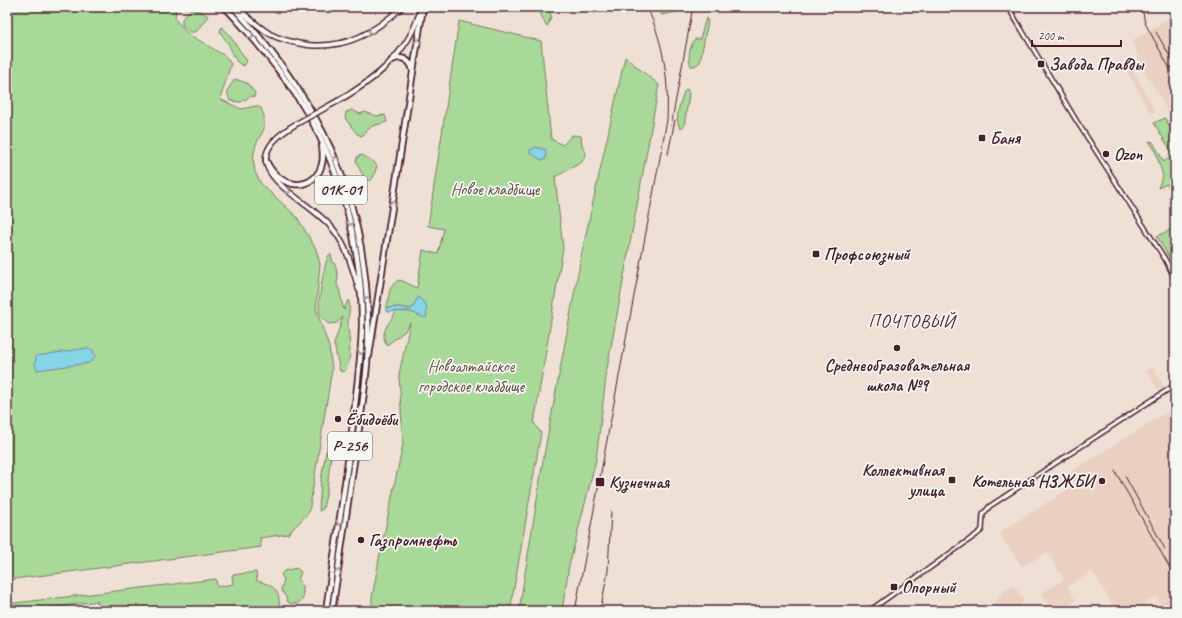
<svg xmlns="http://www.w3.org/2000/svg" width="1182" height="618" viewBox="0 0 1182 618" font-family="Caveat,sans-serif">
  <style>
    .built { fill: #ead0c1 }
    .green { fill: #a9d999; stroke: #7a7c62 }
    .water { fill: #87d3e8; stroke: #6f8b9c }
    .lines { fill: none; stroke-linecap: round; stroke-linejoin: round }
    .minor-casing { stroke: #4a1f2b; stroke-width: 6 }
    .major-casing { stroke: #4a1f2b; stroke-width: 7 }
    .highway-casing { stroke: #4a1f2b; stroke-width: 8 }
    .minor { stroke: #f6f6f2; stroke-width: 3 }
    .major { stroke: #f6f6f2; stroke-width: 4 }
    .highway { stroke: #f6f6f2; stroke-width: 4.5 }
    .rail { stroke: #4a1f2b; stroke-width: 1 }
    .major-bridge-casing { stroke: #4a1f2b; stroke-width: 7; stroke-linecap: butt }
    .major-bridge { stroke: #f6f6f2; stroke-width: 4 }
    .oneway { stroke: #a99598 }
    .poi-dot { fill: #4a1f2b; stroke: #f6f6f2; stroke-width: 1.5 }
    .labels { text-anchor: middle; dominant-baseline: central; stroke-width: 3.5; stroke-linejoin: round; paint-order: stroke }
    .shield { fill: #f6f6f2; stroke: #7e6067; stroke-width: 1 }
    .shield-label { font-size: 16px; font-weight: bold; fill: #4a1f2b }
    .poi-label { font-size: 17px; font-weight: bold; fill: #4a1f2b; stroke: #f6f6f2; text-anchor: start }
    .park-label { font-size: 17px; fill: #624e46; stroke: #f6f6f2 }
    .neighbourhood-label { font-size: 18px; letter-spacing: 1px; fill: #4a1f2b; stroke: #f6f6f2 }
  </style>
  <rect width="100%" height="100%" fill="#efe0d5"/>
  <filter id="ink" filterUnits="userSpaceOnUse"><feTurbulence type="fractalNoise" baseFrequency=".025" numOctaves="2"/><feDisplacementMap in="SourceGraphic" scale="8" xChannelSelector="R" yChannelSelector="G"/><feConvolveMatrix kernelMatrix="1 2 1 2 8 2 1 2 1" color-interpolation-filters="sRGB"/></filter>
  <g filter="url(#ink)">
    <g class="built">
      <polygon points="1175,14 1175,124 1144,70 1132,41"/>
      <polygon points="1129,62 1155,111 1150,113 1124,65"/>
      <polygon points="1152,366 1164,386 1158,390 1146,370"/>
      <polygon points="1175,407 1175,611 1165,611 1156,596 1144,603 1148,611 1116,611 1092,571 1068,587 1076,601 1059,611 1053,611 1042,593 1064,579 1047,552 1022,567 999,533 1076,484 1069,474 1072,471"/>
      <polygon points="1013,584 1024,600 1018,607 1020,611 989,611 1004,590"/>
    </g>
    <g class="green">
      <polygon points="7,7 176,7 175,19 187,33 225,56 231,64 220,99 241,109 256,106 261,108 264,116 264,129 256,144 253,158 255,172 261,184 297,217 316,249 320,264 316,309 329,347 332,369 309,512 288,534 260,538 261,547 7,580"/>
      <polygon points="541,7 550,7 551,17 548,25 546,26 541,15"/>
      <polygon points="657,7 685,7 685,10 662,15"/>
      <polygon points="191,9 196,9 208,16 196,32 190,32 182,25 182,19"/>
      <path d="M 706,18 L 708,21 L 700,62 L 695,66 L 691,66 C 687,59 690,45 695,39 L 700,39 Z"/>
      <path d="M 459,21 L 541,41 L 551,139 L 563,145 L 572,135 L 581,136 L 582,145 L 586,154 L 582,162 L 555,177 L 563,248 L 534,423 L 541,433 L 510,611 L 372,611 L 372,598 L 379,559 L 403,444 L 399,374 L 410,323 L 405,331 L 387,345 C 378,332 391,321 397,311 L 412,312 L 411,309 L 399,307 L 386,308 C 391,296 385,291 398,280 L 403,281 L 417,288 L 423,250 L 438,254 L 444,229 L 428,226 Z"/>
      <path d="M 222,27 L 228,33 L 247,61 L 244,66 C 233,63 233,50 227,42 C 225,38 222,36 220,31 Z"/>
      <polygon points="625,57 659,85 607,369 596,460 569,566 562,611 519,611 544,455 582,252"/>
      <polygon points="235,79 247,83 255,93 254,97 251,96 241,102 230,101 227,91"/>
      <path d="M 687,89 L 689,94 L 684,127 L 680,129 C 674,117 680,104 684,92 Z"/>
      <polygon points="352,110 360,114 365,112 376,116 385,115 387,122 372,126 362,136 357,134 345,118 346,112"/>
      <polygon points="1165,118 1175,136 1175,196 1167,184 1158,188 1163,176 1155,150 1149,141 1153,142 1164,162 1173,154 1154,123"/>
      <path d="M 362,155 L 374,162 L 377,166 L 373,178 L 370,181 C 362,179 360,168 356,161 L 358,156 Z"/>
      <polygon points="1175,228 1175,268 1157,236"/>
      <path d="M 329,255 L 331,255 L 333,263 L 335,264 L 338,276 L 337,284 C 341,292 341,301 344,310 L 347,302 L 349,300 C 351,308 348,314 348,322 C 348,337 354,359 344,372 L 340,371 L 334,344 L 343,317 L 337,323 L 328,324 C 324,320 320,317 319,311 C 318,302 324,262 329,255 Z"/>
      <polygon points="326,451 329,451 331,455 327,489 323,509 319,511 321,480"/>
      <polygon points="296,568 301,572 298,580 303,585 303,599 298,603 291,604 287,601 286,597 281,590 284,579 281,575 284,571"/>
      <path d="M 256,572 L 257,581 C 275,585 281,591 279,611 L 95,611 L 98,601 L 28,611 L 7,611 L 7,604 L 216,579 L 217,587 L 233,584 L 232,575 Z"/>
    </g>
    <g class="water">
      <polygon points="536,147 546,150 546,159 541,160 530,153 530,150"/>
      <polygon points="418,297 426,304 427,317 422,317 409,311 386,312 386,308 399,307 412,309"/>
      <polygon points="87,348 93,350 95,357 89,363 37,370 35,365 36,356"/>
    </g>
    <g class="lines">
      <defs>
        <g id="minor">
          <polyline points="1008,7 1076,120 1165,259 1175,279"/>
          <polyline points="869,611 976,535 982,530 983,514 990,506 1175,385"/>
        </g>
        <g id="major">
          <path d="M 236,7 C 247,16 257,26 270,34 C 281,40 295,43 308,45 C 347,49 375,32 402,7"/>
          <path d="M 327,107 C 368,85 410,56 421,7"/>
          <path d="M 296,124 C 221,168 306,195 333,229 C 347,246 353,270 359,290"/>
        </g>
        <g id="highway">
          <path d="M 225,7 C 256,40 285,75 308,114 C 343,176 362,250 362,322 C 362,347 359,371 356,396 C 349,468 336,539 326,611"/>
          <path d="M 233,7 C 319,100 364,191 368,319 C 370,362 362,406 356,448 C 348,502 340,557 332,611"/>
          <path d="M 392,60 C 402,55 410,60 413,70"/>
          <path d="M 266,161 C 284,199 330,188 322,146"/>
          <polyline points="369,356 423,7"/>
        </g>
      </defs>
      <use href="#minor" class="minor-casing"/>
      <use href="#major" class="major-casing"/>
      <use href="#highway" class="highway-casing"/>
      <use href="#minor" class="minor"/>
      <use href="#major" class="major"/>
      <use href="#highway" class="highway"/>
      <g class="rail">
        <polyline points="1142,7 1145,23 1175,78"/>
        <polyline points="1156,32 1175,65"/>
        <polyline points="671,126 693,7"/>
        <polyline points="668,154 675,120"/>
        <polyline points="1115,471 1175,577"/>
        <polyline points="1125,476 1165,549"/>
        <path d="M 575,611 L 667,120 C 669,79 664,44 647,7"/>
        <polyline points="600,611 608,571 611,511"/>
      </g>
      <defs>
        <polyline id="major-bridge" points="296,124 327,107"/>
      </defs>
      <use href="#major-bridge" class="major-bridge-casing"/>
      <use href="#major-bridge" class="major-bridge"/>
    </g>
    <defs><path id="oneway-chevron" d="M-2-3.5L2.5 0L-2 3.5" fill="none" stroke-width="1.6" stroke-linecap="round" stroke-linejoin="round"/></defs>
    <g class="oneway">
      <use href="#oneway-chevron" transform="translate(371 31) rotate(148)"/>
      <use href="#oneway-chevron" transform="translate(251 36) rotate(50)"/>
      <use href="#oneway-chevron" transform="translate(418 41) rotate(-82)"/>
      <use href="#oneway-chevron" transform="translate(336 159) rotate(-112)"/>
      <use href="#oneway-chevron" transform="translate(288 191) rotate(37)"/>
      <use href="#oneway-chevron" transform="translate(393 203) rotate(-81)"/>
      <use href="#oneway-chevron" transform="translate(350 223) rotate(77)"/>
      <use href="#oneway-chevron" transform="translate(367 299) rotate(-94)"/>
      <use href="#oneway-chevron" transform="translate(361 352) rotate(96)"/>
      <use href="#oneway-chevron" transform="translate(339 523) rotate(99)"/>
      <use href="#oneway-chevron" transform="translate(338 572) rotate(-81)"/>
    </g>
  </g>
  <g class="poi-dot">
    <rect x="1037" y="60" width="8" height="8" rx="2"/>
    <rect x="978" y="134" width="8" height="8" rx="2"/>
    <circle cx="1106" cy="154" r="4"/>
    <rect x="812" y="250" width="8" height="8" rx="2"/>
    <circle cx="897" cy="348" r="4"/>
    <circle cx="338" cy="419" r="4"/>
    <rect x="948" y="476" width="8" height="8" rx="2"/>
    <circle cx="1102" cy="481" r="4"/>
    <rect x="595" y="477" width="10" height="10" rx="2"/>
    <circle cx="361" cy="540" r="4"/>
    <rect x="890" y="583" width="8" height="8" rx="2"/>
  </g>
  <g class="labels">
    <g class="shield">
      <rect x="315" y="176" width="52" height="28" rx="3"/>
      <rect x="328" y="432" width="44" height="28" rx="3"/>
    </g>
    <g class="shield-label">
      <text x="341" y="190">01К-01</text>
      <text x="350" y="446">Р-256</text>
    </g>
    <g class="poi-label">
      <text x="1049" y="64">Завода Правды</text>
      <text x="990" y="138">Баня</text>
      <text x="1114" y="154">Ozon</text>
      <text x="824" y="254">Профсоюзный</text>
      <text x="897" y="365" text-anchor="middle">Среднеобразовательная<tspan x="897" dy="20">школа №9</tspan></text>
      <text x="346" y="419">Ёбидоёби</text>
      <text x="944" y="470" text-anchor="end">Коллективная<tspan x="944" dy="20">улица</tspan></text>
      <text x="1094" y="481" text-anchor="end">Котельная НЗЖБИ</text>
      <text x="609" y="482">Кузнечная</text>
      <text x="369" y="540">Газпромнефть</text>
      <text x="902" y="587">Опорный</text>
    </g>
    <g class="park-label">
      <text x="495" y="189">Новое кладбище</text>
      <text x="471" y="366">Новоалтайское<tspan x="471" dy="20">городское кладбище</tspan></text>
    </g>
    <g class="neighbourhood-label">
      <text x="912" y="321">ПОЧТОВЫЙ</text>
    </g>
  </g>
  <rect width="1182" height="618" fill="none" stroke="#f6f6f2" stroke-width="24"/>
  <rect x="12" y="12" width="1158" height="594" fill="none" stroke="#4a1f2b" stroke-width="1.5" filter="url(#ink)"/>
  <path d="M1032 40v6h89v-6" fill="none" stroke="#4a1f2b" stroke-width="2"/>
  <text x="1038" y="40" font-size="12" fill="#4a1f2b" stroke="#f6f6f2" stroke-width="3" paint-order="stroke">200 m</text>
</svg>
